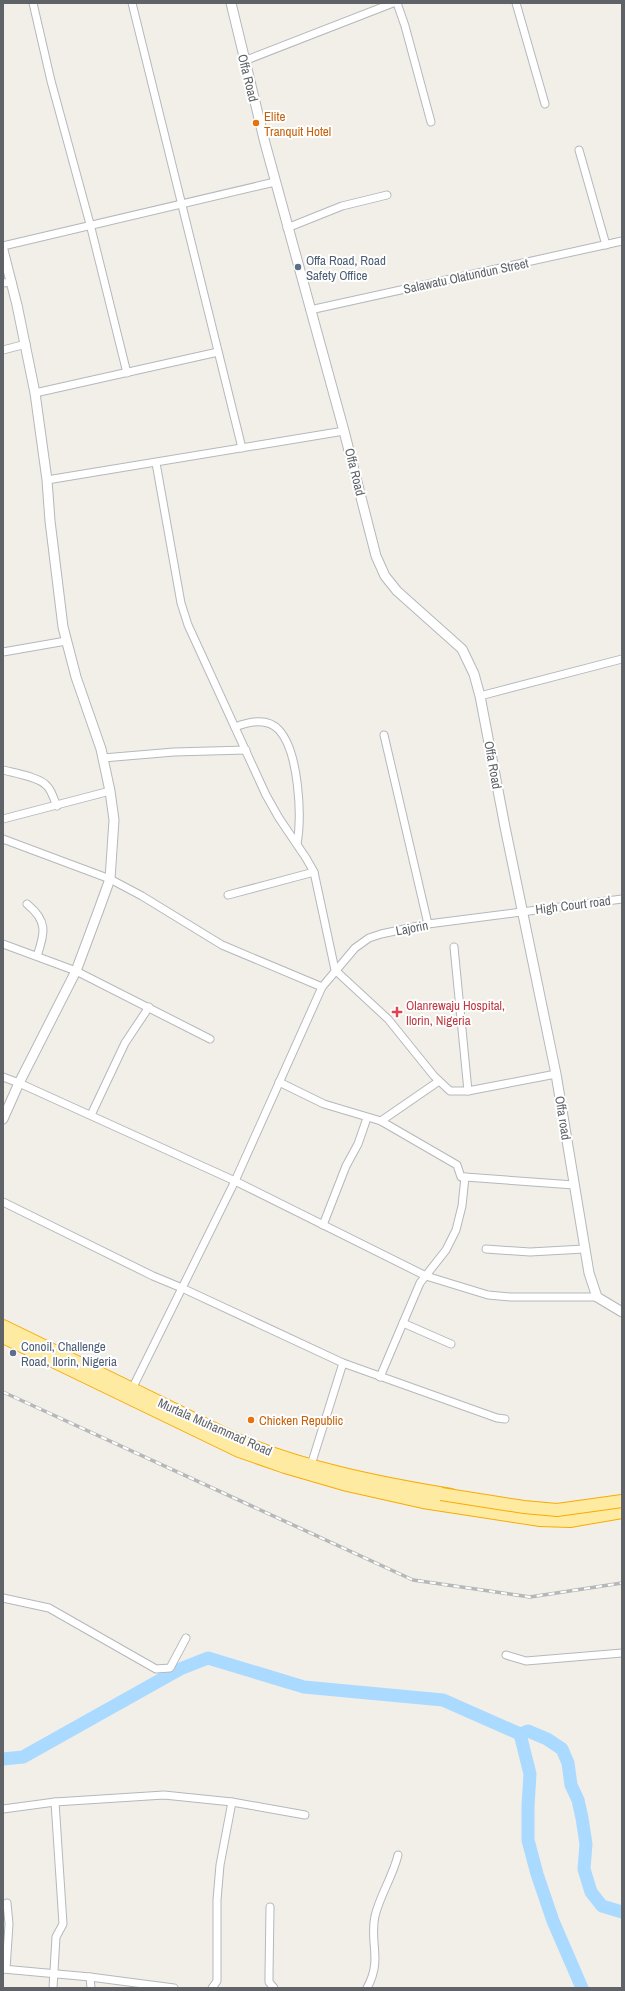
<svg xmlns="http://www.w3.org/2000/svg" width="625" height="1991" viewBox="0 0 625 1991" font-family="'Archivo Narrow',sans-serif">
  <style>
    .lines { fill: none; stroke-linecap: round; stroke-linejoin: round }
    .river { stroke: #aadaff; stroke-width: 13 }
    .minor-casing { stroke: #b5b8bc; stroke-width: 9 }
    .tertiary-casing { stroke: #b5b8bc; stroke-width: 11 }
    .trunk-casing { stroke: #f9ab00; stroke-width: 14 }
    .minor { stroke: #fff; stroke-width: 7 }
    .tertiary { stroke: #fff; stroke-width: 9 }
    .trunk { stroke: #feeaa1; stroke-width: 12 }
    .rail-casing { stroke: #b6b7b8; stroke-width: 3.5 }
    .rail { stroke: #fff; stroke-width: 2; stroke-dasharray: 6; stroke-linecap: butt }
    .trunk-bridge-casing { stroke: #f9ab00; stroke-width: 14; stroke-linecap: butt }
    .trunk-bridge { stroke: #feeaa1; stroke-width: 12 }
    .food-dot { fill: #e8710a; stroke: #fff; stroke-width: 1.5 }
    .service-dot { fill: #5c6f8a; stroke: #fff; stroke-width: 1.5 }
    .health-dot { fill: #e0444e; stroke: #fff; stroke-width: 1.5 }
    .labels { text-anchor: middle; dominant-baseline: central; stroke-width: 4; stroke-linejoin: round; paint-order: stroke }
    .street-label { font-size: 13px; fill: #5f6368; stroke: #fff }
    .food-label { font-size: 13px; fill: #c56008; stroke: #fff; text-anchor: start }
    .service-label { font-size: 13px; fill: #4e5e75; stroke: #fff; text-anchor: start }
    .health-label { font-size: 13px; fill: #be3a42; stroke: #fff; text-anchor: start }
  </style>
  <rect width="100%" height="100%" fill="#f1efe8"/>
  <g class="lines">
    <g class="river">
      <polyline points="520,1734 530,1774 528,1806 528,1840 537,1874 553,1921 582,1988"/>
      <polyline points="3,1759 23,1757 180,1669 208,1658 304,1687 443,1700 520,1734 528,1731 547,1739 562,1749 568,1763 571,1785 578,1800 582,1818 586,1844 584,1869 591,1892 602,1906 622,1912"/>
    </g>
    <defs>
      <g id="minor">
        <polyline points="33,3 51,81 90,224 127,373"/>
        <polyline points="132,3 242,448"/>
        <polyline points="397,3 405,26 431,122"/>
        <polyline points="516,3 545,104"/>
        <polyline points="244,61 393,3"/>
        <polyline points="579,150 606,245"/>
        <polyline points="287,228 342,206 387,195"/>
        <polyline points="3,246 275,182"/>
        <polyline points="3,283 12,282"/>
        <polyline points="310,310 622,241"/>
        <polyline points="3,350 26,344"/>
        <polyline points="35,393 218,352"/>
        <polyline points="156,463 181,603 188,625 266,795 279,818 306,858 314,872 335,970 388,1019 434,1076 450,1091 468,1091 556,1074"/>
        <polyline points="47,480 344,431"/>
        <polyline points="3,652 66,641"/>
        <polyline points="480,696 622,659"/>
        <path d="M 235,727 C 249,722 267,717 279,730 C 299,752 302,816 297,844"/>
        <polyline points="384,735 428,924"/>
        <polyline points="103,758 174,752 246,750"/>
        <path d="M 3,770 C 14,773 40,777 47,786 C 52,791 54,800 57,806"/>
        <polyline points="3,819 110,791"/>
        <polyline points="3,839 110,879 142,896 222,945 322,987 235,1181 132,1389"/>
        <polyline points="228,895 314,872"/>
        <path d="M 27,904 C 48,921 45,933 37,956"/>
        <polyline points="3,944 76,971 210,1039"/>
        <polyline points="454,947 468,1091"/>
        <polyline points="322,987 355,948 369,938 381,934 428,924 622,899"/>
        <polyline points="3,1077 19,1083 235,1181 426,1276 488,1295 511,1297 597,1297"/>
        <polyline points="279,1082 324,1104 381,1121 457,1165 461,1177 465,1177 462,1206 456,1230 446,1250 420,1283 380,1377"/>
        <polyline points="91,1115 125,1043 149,1007"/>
        <polyline points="381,1121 439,1081"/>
        <polyline points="465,1177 574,1185"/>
        <polyline points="3,1202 153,1276 182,1288 343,1363 497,1418 505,1419"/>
        <polyline points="323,1225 346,1166 358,1144 367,1118"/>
        <polyline points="486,1249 530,1252 584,1249"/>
        <polyline points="403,1323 451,1344"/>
        <polyline points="311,1465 343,1363"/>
        <polyline points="3,1598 49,1608 156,1669 170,1668 186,1638"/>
        <polyline points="506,1655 526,1661 622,1653"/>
        <polyline points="3,1809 55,1802 164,1795 232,1802 305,1815"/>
        <polyline points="270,1907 269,1974 269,1982 274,1988"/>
        <polyline points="3,1969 90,1977 174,1988"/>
        <polyline points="6,1969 9,1924 7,1903"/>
        <polyline points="90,1977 91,1988"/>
        <polyline points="53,1988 56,1937 63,1924 55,1802"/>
        <polyline points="212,1988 217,1981 217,1900 220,1865 232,1802"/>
        <path d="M 367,1988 C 383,1959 369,1943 375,1916 C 380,1895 393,1876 398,1855"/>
      </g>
      <g id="tertiary">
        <polyline points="231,3 265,143 344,431 376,556 385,576 397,591 462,649 474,674 480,696 505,827 556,1074 589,1273 597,1297 622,1312"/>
        <polyline points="3,250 17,305 35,393 47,480 50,521 63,627 76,677 101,749 110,791 114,820 110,879 98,912 76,971 19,1083 3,1119"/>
      </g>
      <g id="trunk">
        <path d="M 3,1326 L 235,1439 C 303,1468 378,1483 451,1495"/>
        <polyline points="3,1337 239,1451 285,1467 347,1485 423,1502 540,1520 570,1521 622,1512"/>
      </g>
    </defs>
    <use href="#minor" class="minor-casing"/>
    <use href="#tertiary" class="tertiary-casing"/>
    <use href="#trunk" class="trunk-casing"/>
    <use href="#minor" class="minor"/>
    <use href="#tertiary" class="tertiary"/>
    <use href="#trunk" class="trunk"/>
    <defs>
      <polyline id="rail" points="3,1392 413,1580 530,1597 622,1583"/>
    </defs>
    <use href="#rail" class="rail-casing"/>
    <use href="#rail" class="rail"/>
    <defs>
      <polyline id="trunk-bridge" points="441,1494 524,1507 557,1510 622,1501"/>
    </defs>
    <use href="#trunk-bridge" class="trunk-bridge-casing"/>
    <use href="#trunk-bridge" class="trunk-bridge"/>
  </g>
  <g class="food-dot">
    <circle cx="256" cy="123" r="4"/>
    <circle cx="251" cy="1420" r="4"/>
  </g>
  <g class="service-dot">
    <circle cx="298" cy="267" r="4"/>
    <circle cx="13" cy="1353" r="4"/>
  </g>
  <path class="health-dot" d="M395 1006h4v4h4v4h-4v4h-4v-4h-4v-4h4z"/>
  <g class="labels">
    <g class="street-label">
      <text transform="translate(248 78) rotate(76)">Offa Road</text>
      <text transform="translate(466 276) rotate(-12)">Salawatu Olatundun Street</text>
      <text transform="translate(355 472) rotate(76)">Offa Road</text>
      <text transform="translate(493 765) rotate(80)">Offa Road</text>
      <text transform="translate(573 905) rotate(-7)">High Court road</text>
      <text transform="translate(412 928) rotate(-11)">Lajorin</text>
      <text transform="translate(563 1118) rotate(81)">Offa road</text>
      <text transform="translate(215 1427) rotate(24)">Murtala Muhammad Road</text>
    </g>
    <g class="food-label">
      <text x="264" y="116">Elite<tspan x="264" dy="15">Tranquit Hotel</tspan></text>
      <text x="259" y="1420">Chicken Republic</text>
    </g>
    <g class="service-label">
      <text x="306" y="260">Offa Road, Road<tspan x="306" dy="15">Safety Office</tspan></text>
      <text x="21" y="1346">Conoil, Challenge<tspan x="21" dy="15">Road, Ilorin, Nigeria</tspan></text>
    </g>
    <g class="health-label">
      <text x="406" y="1005">Olanrewaju Hospital,<tspan x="406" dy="15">Ilorin, Nigeria</tspan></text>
    </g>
  </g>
  <rect width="625" height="1991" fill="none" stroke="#5f6368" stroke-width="8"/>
</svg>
